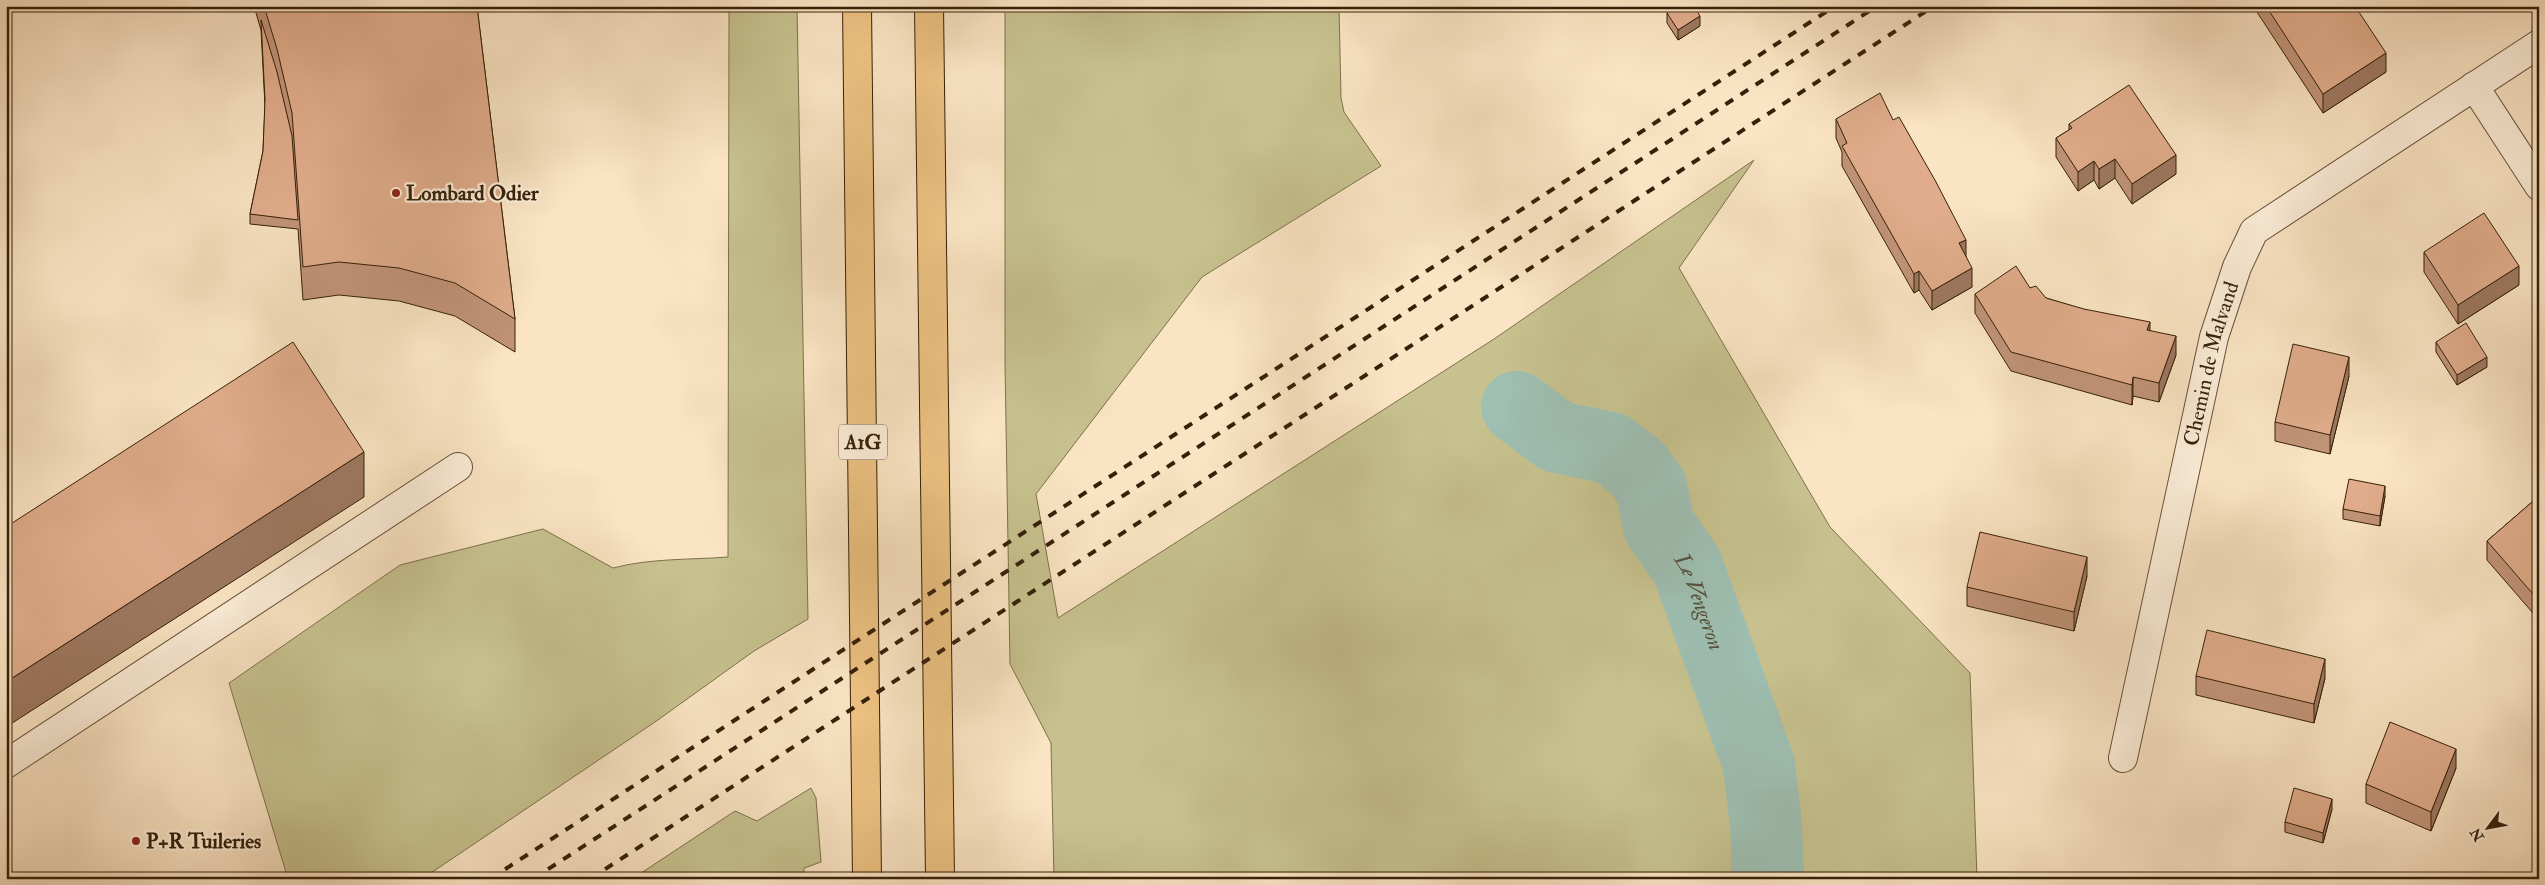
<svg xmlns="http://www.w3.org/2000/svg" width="2545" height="885" viewBox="0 0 2545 885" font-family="'IM FELL Double Pica',serif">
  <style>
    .green { fill: #c6c18e; stroke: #7e704c }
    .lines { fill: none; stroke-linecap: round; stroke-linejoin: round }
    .river { stroke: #9ebfb2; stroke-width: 72 }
    .street-casing { stroke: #675138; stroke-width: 30 }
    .highway-casing { stroke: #362009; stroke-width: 30 }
    .street { stroke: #fcedd8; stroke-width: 28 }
    .highway { stroke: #edc282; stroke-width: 28 }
    .rail { stroke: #362009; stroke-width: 4; stroke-dasharray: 9 9; stroke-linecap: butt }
    .wall { fill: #c19478; stroke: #362009 }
    .shaded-wall { fill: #9d7861; stroke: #362009 }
    .building { fill: #e0ac8b; stroke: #362009 }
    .poi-dot { fill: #8f2418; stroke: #fcedd8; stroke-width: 2 }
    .labels { text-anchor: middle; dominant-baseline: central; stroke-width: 4.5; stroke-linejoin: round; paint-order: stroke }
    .shield { fill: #fcedd8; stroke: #715e47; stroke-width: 1 }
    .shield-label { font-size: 20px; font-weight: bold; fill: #362009 }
    .poi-label { font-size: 21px; font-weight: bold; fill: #362009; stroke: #fcedd8; text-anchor: start }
    .street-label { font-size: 21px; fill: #362009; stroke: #fcedd8 }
    .water-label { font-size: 22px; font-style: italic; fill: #55503c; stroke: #fcedd8 }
  </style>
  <rect width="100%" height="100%" fill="#fae4c3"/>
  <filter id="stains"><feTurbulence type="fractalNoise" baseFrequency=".004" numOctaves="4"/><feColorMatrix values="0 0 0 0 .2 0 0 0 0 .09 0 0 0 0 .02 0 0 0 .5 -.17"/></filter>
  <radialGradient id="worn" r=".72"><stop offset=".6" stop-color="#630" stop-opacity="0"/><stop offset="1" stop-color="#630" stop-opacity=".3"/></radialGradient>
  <g class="green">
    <path d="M 729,6 L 797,6 L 808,619 L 754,651 L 655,722 L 422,879 L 288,879 L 229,683 L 400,565 L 543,529 L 613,568 C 651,558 689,560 728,557 Z"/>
    <polygon points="1005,6 1339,6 1341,98 1344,112 1381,166 1202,277 1036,494 1058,618 1494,339 1754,160 1679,268 1830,527 1970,673 1977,879 1054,879 1051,743 1010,664 1005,363"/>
    <polygon points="811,788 816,798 821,862 804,868 804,879 632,879 735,811 757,821"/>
  </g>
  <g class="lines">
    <path class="river" id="s1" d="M 1517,407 L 1557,437 L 1611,448 L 1637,468 L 1651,487 L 1659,526 L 1687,566 L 1759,765 L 1766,825 L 1768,879"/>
    <defs>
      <g id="street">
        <polyline points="2474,86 2539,186"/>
        <path id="s2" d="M 2123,758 L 2214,337 L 2237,267 L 2254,231 L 2539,44"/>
        <polyline points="6,764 458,467"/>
      </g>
      <g id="highway">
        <polyline points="857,6 867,879"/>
        <polyline points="929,6 940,879"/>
      </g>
    </defs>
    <use href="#street" class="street-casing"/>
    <use href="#highway" class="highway-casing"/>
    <use href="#street" class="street"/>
    <use href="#highway" class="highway"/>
    <g class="rail">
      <polyline points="490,879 1835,6"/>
      <polyline points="533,879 1877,6"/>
      <polyline points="590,879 1934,6"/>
    </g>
  </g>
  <g class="wall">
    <polygon points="254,6 477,6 515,319 515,352 455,316 399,301 339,295 303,300 298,229 250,224 250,214 263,151 265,106 261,30"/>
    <polygon points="2253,6 2355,6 2386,72 2323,113"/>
    <polygon points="1667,13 1700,26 1678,40 1667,23"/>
    <polygon points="1836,119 1893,120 1966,257 1972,287 1932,310 1919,290 1914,293 1842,166 1842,152 1836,138"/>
    <polygon points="2069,124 2176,174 2132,204 2115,178 2099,189 2094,180 2078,191 2056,157 2056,138 2069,130"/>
    <polygon points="2424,252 2519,285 2458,324 2424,272"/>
    <polygon points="2030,288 2046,298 2150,330 2176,355 2159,402 2133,396 2132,405 2011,371 1975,313 1975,294"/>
    <polygon points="2436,342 2487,367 2457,385 2436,352"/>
    <polygon points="2349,376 2330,454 2275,441 2275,422"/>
    <polygon points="2385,496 2380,526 2343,519 2343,509"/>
    <polygon points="2539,496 2539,620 2487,560 2487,541"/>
    <polygon points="2087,576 2074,631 1967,606 1967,587"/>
    <polygon points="2196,676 2325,678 2314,723 2196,695"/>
    <polygon points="2456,768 2431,831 2366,803 2366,784"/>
    <polygon points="2332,809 2323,843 2285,832 2285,822"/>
  </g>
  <g class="shaded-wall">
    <polygon points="1700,16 1700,26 1678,40 1678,30"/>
    <polygon points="2386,53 2386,72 2323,113 2323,94"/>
    <polygon points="2176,155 2176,174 2132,204 2132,184"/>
    <polygon points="2115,159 2115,178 2099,189 2099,169"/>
    <polygon points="2094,161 2094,180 2078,191 2078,172"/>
    <polygon points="1966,240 1966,259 1959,243"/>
    <polygon points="2519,266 2519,285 2458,324 2458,305"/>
    <polygon points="1972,268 1972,287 1932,310 1932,291"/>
    <polygon points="1919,271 1919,290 1914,293 1914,274"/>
    <polygon points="2150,322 2150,341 2147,330"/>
    <polygon points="2176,336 2176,355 2159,402 2159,383"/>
    <polygon points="2349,357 2349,376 2330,454 2330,435"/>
    <polygon points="2487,357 2487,367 2457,385 2457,375"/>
    <polygon points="2133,377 2133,396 2132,405 2132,385"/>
    <polygon points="364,452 364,497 6,727 6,682"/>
    <polygon points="2385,486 2385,496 2380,526 2380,516"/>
    <polygon points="2087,557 2087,576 2074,631 2074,612"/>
    <polygon points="2325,659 2325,678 2314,723 2314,704"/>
    <polygon points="2456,749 2456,768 2431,831 2431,812"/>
    <polygon points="2332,799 2332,809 2323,843 2323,833"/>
  </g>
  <g class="building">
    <polygon points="264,6 477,6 515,319 455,283 399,268 339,262 303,267 292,113 277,49"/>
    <polygon points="1677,6 1694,6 1700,16 1678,30 1667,13"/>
    <polygon points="2266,6 2355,6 2386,53 2323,94"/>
    <polygon points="261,20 277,72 292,136 298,220 250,214 263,151 265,100"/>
    <polygon points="2129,85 2176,155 2132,184 2115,159 2099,169 2094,161 2078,172 2056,138 2072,128 2069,124"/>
    <polygon points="1880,93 1893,120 1899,117 1936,182 1966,240 1959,243 1972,268 1932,291 1919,271 1914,274 1842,146 1847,143 1836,119"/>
    <polygon points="2484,213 2519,266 2458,305 2424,252"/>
    <polygon points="2016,266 2030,288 2036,286 2046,298 2084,309 2150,322 2147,330 2176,336 2159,383 2133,377 2132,385 2011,352 1975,294"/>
    <polygon points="2466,323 2487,357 2457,375 2436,342"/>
    <polygon points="293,342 364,452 6,682 6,527"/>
    <polygon points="2293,344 2349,357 2330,435 2275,422"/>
    <polygon points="2349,479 2385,486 2380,516 2343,509"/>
    <polygon points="2539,496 2539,601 2487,541"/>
    <polygon points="1980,532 2087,557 2074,612 1967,587"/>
    <polygon points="2207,630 2325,659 2314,704 2196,676"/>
    <polygon points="2390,722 2456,749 2431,812 2366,784"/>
    <polygon points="2294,788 2332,799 2323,833 2285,822"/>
  </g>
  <g class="poi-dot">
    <circle cx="396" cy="193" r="5"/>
    <circle cx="136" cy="841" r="5"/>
  </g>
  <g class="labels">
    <rect class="shield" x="839" y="424.5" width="48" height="35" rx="4"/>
    <g class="shield-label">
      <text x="863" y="442">A1G</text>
    </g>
    <g class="poi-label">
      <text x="406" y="193">Lombard Odier</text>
      <text x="146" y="841">P+R Tuileries</text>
    </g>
    <g class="street-label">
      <text stroke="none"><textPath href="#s2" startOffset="404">Chemin de Malvand</textPath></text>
    </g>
    <g class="water-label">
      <text stroke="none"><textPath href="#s1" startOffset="288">Le Vengeron</textPath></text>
    </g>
  </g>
  <rect width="2545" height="885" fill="none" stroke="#fae4c3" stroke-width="25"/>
  <rect x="8" y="8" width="2530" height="870" fill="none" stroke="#362009" stroke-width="2.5"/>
  <rect x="12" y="12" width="2520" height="860" fill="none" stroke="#362009"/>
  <g transform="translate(2488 828) rotate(238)" stroke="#fcedd8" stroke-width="4" paint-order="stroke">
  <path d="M0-4L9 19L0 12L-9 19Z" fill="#362009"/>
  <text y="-8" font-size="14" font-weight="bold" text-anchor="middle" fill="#362009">N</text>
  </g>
  <rect width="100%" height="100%" filter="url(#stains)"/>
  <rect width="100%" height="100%" fill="url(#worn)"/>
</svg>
